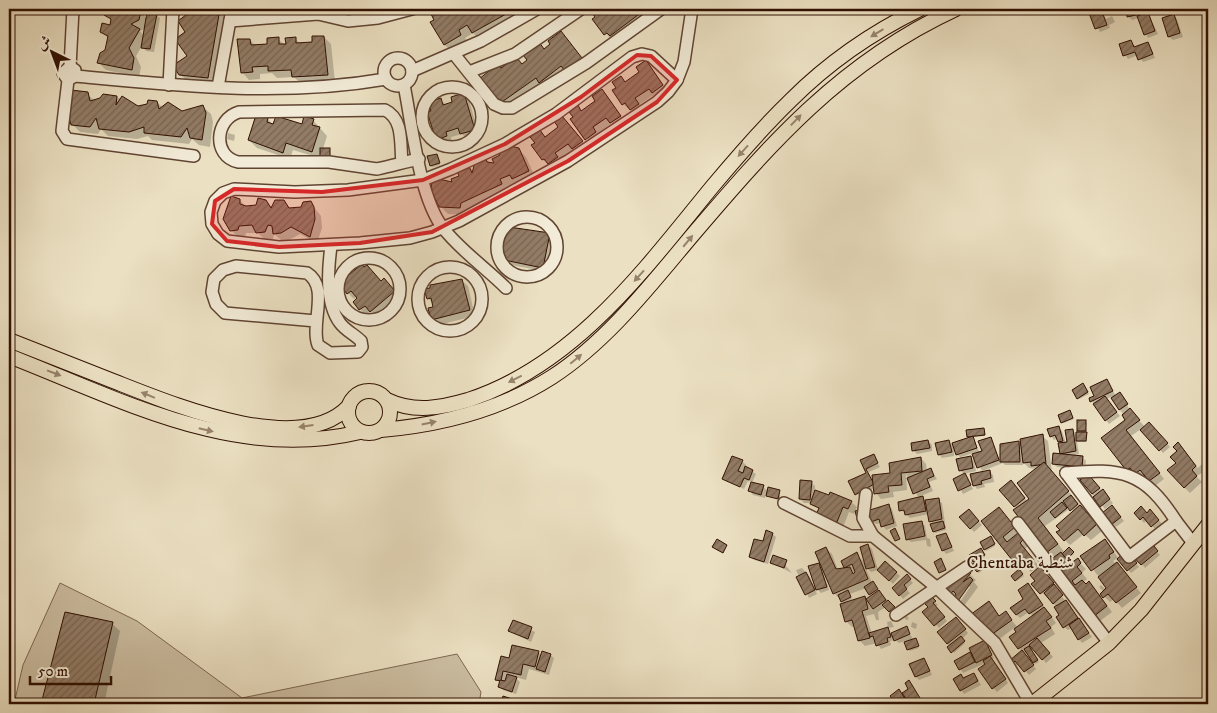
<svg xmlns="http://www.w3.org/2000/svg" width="1217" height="713" viewBox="0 0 1217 713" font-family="'IM FELL DW Pica',Amiri,serif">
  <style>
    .park { fill: #cbbda1; stroke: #7e6652 }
    .shadow { fill: #0003; fill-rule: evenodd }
    .building { fill: url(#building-hatch); stroke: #311002 }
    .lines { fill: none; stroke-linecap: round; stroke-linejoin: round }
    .minor-casing { stroke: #604432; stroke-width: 14 }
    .major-casing { stroke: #311002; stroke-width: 16 }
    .minor { stroke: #f2ebd7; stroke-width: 11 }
    .major { stroke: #ebe0c2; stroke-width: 14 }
    .oneway { fill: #97826c }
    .marked { fill: #d62828; fill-opacity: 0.2; stroke: #d62828; stroke-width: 4; stroke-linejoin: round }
    .labels { text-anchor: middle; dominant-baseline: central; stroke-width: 4; stroke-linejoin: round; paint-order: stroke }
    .quarter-label { font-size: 18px; fill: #311002; stroke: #f2ebd7 }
  </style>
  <defs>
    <pattern id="building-hatch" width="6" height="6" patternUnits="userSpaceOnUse" patternTransform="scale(1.25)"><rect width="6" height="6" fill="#927c66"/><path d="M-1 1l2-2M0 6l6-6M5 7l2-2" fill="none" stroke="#786452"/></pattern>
  </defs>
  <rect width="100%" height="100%" fill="#ebe0c2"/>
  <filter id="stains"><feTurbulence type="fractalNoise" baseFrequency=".004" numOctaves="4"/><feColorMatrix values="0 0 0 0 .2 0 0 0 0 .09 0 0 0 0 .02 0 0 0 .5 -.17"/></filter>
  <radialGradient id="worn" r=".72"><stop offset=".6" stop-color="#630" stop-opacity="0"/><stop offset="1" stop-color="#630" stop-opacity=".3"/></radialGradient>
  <polygon class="park" points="60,583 137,621 242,698 457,654 481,692 479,704 14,704 23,665"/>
  <g class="shadow">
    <path d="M 106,9 L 141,9 L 141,12 L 147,19 L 156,15 L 160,18 L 154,52 L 146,51 L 142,46 L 136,56 L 141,67 L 139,77 L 106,70 L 99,63 L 106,51 L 109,39 L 102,32 L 111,26 L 112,20 L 105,14 ZM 146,28 L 144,36 L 140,31 Z"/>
    <polygon points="191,9 228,9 216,85 188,82 180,74 188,57 187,32 180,19 192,11"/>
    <polygon points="443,9 533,9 480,40 473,33 465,38 468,43 452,52 445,45 432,22 436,20 433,15"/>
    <polygon points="596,9 604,10 664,9 613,42 594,19 596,17 592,12"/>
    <polygon points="1127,9 1146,9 1158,34 1148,38 1139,18 1132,20 1129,17"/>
    <polygon points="1171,9 1180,9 1182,12 1177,14"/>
    <polygon points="1100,10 1106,19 1112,16 1115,22 1109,25 1110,28 1100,32 1091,13"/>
    <polygon points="1173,16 1177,19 1183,37 1173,40 1169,37 1164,19"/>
    <polygon points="561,33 588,66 573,78 569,73 507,111 499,103 502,70 516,58 523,65 529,60 539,44 545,50"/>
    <polygon points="324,37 331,44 335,82 301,84 294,77 277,78 272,73 260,74 260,79 249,80 242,72 250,40 256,46 269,45 278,39 285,45 295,38 300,44 314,43"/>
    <polygon points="1131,41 1136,48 1148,43 1155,58 1143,62 1138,55 1128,59 1125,55"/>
    <polygon points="646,61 668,91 659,98 655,94 640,104 643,110 636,115 623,104 614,91 641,72"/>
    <polygon points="87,94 95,101 117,97 137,108 157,102 163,108 182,113 203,107 211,114 213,122 210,147 199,145 192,139 189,144 152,140 148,136 137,139 108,136 101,129 98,134 80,132 72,124"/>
    <polygon points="464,94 469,100 479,135 467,139 462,134 451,137 452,142 442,145 437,139 432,112 440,99 446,105 454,103"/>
    <polygon points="607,96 625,122 616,128 612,123 598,133 601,138 592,145 574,117 577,107 582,112"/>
    <polygon points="268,119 274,126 302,125 313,120 327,136 323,149 330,150 331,159 320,158 293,150 290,159 257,148 249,140"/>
    <polygon points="567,123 587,147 578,154 574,149 560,159 555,169 543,160 533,146"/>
    <polygon points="228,133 235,135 234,141 227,139"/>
    <polygon points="518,149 526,157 536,179 521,186 517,182 507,187 508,192 467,215 448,214 440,206 468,166 474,172 484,158 491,164 496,165"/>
    <polygon points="437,155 440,165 432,167 431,166"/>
    <polygon points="240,200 246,207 257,206 266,201 272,208 283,201 291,209 302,209 310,202 321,216 322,228 317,243 300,234 289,240 282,241 274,234 273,239 265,240 258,233 246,233 245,238 239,238 231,230"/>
    <polygon points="549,234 555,240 549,272 511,265 505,260 503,254 506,235"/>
    <polygon points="462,281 468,286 475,316 438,325 432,319 434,304 428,298"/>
    <polygon points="381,282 389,285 400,297 377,317 371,311 366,315 354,303 359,298 357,296 354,299 341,286"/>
    <polygon points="1106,380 1116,396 1120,394 1124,397 1129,409 1145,427 1153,427 1170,447 1163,453 1141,429 1131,436 1164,479 1155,486 1146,475 1141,479 1133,475 1103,439 1127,420 1111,397 1106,399 1120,416 1109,424 1092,401 1090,399 1095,396"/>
    <polygon points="1084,386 1089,394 1079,399 1078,398"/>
    <polygon points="1070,411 1074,419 1064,423 1062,422"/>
    <polygon points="1078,421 1087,423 1085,432 1087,435 1087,442 1077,442 1079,454 1074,455 1082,457 1086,461 1085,470 1057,467 1053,464 1063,455 1061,453 1061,444 1058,438 1054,440 1051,436 1058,427 1062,431 1066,443 1068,443 1073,431 1077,435"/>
    <polygon points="983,429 985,436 972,437 980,453 983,451 990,439 1001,462 1001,445 1019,442 1022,445 1042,436 1048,441 1052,472 1102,531 1091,540 1084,534 1070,545 1065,540 1074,512 1065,503 1068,510 1045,526 1065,553 1069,549 1074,554 1067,560 1071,565 1077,560 1086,569 1082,573 1087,579 1083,582 1094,588 1112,612 1100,621 1017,509 1001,490 1014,485 1027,501 1030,499 1037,469 1029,468 1023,462 1023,465 1005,465 1003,463 982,471 973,453 961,457 962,459 954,451 954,456 942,458 939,454 949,441 952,445 971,438 968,436"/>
    <polygon points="1208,437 1208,446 1204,441"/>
    <polygon points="928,441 932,445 932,451 917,454 913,450"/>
    <polygon points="1178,443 1198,468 1202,464 1208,470 1196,476 1202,482 1190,493 1184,487 1177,463"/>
    <polygon points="873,456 880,467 869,472 866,469"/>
    <polygon points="970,457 974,461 976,471 964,474 973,489 963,494 955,480 965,475 960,470"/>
    <polygon points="921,458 926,464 927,471 931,470 937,479 929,482 933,491 918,497 906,474 907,490 893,492 894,497 881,499 876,493 892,474"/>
    <polygon points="742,461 746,465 744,467 756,474 752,483 763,487 768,491 780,491 780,499 766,494 765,498 753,495 750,491 752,482 748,481 744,489 724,479"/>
    <polygon points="989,471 993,475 994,482 984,484 985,487 977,489 974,485"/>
    <polygon points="867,474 874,488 860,498 850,482"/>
    <polygon points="1091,479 1113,503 1105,509 1092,494"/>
    <polygon points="811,482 815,486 815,491 851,502 857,507 854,514 849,512 841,532 820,510 811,503 804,503 800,499"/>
    <polygon points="923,498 927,502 938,500 942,503 946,530 935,533 929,514 910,518 901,510"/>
    <polygon points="888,505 892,509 897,526 886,530 881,523 876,524 873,522 863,525 868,508 871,511"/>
    <polygon points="999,509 1020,533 1018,535 1028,546 1025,549 1039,566 1031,572 1026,567 1022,570 982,522"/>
    <polygon points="1115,510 1124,521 1116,527 1112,524"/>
    <polygon points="1135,513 1154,514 1162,524 1155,529 1147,520 1144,523"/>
    <polygon points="972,514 982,525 974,532 961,517"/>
    <polygon points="921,522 925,526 927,538 930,539 931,547 927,546 926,540 911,542 907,539"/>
    <polygon points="772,534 776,537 768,564 754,560 750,557"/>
    <polygon points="946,534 954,551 946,554 943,550"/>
    <polygon points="992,539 995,546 986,551 985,549"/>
    <polygon points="1105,540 1119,559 1130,556 1139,567 1131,573 1118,558 1113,561 1141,593 1122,608 1114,599 1110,602 1102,594 1104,592 1099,587 1101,585 1106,590 1108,588 1082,556"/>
    <polygon points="1150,543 1160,555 1145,568 1142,564"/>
    <polygon points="868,545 872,549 878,570 871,572 865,566 872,583 895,609 891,612 886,607 878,612 879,620 876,620 874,614 866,616 872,633 888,628 887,622 891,621 894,627 887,628 891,634 906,628 919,648 910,651 905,641 899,643 895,640 890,641 891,645 881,649 877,643 865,646 859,640 855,626 852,627 846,621 864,598 867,600 872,596 866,588 850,594 852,599 844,603 834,593 825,571 823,571 829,590 821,593 817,589 818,564 825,571 826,548 832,554 838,570 847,568 845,567 856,554 866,564"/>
    <polygon points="982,551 985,557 980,560 986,567 979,573 973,565"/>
    <polygon points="786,561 786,566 792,573 772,563"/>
    <polygon points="885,563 900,576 893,584 882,574"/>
    <polygon points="962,567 976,580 974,582 978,587 964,606 960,602 970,587 968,585 958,600 944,591"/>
    <polygon points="802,568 810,577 817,594 809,598 796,570"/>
    <polygon points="1019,570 1024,576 1017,581 1012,576"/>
    <polygon points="1043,571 1092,637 1082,643 1072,628 1068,630 1064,627 1057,607 1033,584"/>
    <polygon points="907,576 913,583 906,589 910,593 903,599 894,588"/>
    <polygon points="1028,585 1056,623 1051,627 1055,634 1041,643 1053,657 1046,663 1033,648 1031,650 1039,662 1035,664 1027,652 1024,654 1036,669 1029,675 1019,664 1015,667 1011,661 1022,651 1019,648 1018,633 1014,628 998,640 977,622 989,603 1000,617 1006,613 1018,628 1033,616 1029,612 1020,618 1017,615 1025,599"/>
    <polygon points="930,597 938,605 935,607 947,621 939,628 924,612 930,607"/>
    <polygon points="66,614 112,624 120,631 104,704 42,704"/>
    <polygon points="902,614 906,614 909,619 906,620"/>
    <polygon points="513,621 535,632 531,642 510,631"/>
    <polygon points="912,622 917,624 916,629 911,627"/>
    <polygon points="959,622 968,633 962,639 965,643 954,653 939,632"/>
    <polygon points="984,641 994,658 992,659 1008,683 997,692 993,688 988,662 963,673 955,661 972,652"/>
    <polygon points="538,652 542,656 550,655 554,658 549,675 529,669 526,680 515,677 520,682 516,694 503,690 499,687 500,683 497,679 510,660"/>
    <polygon points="924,659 932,675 919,680 916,677"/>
    <polygon points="974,674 981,685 964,694 954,679 961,676 964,679"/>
    <polygon points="909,682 922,701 917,704 897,704 892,696 902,694 910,689"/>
    <polygon points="504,697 511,700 514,704 501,704"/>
  </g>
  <g class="building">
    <polygon points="105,9 141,10 139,20 131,24 140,29 129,48 134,58 132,70 97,63 100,53 105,50 108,36 100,32 102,23 110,25 111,19 104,15"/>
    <polygon points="189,9 220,9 208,78 179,75 174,67 175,64 187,56 177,42 178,37 185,32 178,21 191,11"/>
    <polygon points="441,9 515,9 472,33 467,25 459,30 461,35 444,45 430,22 434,20 431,14"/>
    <polygon points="594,9 646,9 610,36 607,33 604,35 592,19 595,17 591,11"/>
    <polygon points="1101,9 1107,25 1095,29 1089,13"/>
    <polygon points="1127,9 1144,9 1145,13 1127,17"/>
    <polygon points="147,12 157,14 150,49 141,48"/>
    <polygon points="1148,12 1155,31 1144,35 1137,16"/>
    <polygon points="1174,14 1180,33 1168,37 1162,18"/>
    <polygon points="561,31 582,58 565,71 561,66 539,83 536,78 499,104 479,79 498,64 501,68 516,57 522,64 527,60 523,55 539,42 544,49 550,44 548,41"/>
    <polygon points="312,36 324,36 328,75 292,77 291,70 268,71 268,66 252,67 253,72 241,73 237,39 250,39 251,45 267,44 267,38 279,37 279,44 286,44 285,38 296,37 296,43 312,42"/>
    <polygon points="1131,40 1134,47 1148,42 1153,54 1138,60 1135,52 1123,56 1119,44"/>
    <polygon points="646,60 663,85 652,93 649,89 635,98 639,104 630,110 625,103 622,105 612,90 616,88 612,82 621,76 625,82 639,72 636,67"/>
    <polygon points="602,89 621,116 610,123 606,118 593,127 596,132 585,140 570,119 573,117 569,112 578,105 581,111 595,101 592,96"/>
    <polygon points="71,90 88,92 90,101 100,98 103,94 117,96 116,105 122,96 138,106 147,104 148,100 157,101 159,109 168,102 182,111 203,105 206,113 202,140 190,138 187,128 181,137 144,133 144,127 129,132 99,129 96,118 90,127 71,125 68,114"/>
    <polygon points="464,93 475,130 460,134 458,128 446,132 447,136 436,140 427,112 431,111 428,102 441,98 443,105 452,102 451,97"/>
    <polygon points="256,115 268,118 267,122 273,124 276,116 302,124 304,116 314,119 312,125 320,127 312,152 286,143 283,153 248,140"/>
    <polygon points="562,116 583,141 572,149 568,144 555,153 558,157 548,164 544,159 542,160 531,145 535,143 530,137 540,130 545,137 558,127 554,121"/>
    <polygon points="506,145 519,148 529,171 512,179 510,175 500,179 502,184 461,203 460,208 439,207 432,192 431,182 439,179 452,182 451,179 459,176 456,169 468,164 472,173 474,166 472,162 485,156 487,162 494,163 492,159 500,155 497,149"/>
    <rect x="320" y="148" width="10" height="10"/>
    <polygon points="437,154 440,163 430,166 427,156"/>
    <polygon points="231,196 240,199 240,204 246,206 256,205 258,198 266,200 271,208 275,200 284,200 289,208 301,207 303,202 311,201 314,207 315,219 310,237 291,227 281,233 273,234 272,226 268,225 265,232 256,233 252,225 239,226 238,230 230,231 223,219"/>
    <polygon points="509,227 550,233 543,268 504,260 505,255 502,255 503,244"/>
    <polygon points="362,264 364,267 367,265 381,281 384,278 395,291 370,312 365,306 359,310 353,302 357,298 351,291 347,294 340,285 345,281 344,279"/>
    <polygon points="462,279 470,310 431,320 428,308 433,307 431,298 427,299 424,289 430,288 430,285"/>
    <polygon points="1107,379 1113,391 1090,402 1089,398 1094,396 1090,387"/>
    <polygon points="1083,383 1088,392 1077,399 1072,390"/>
    <polygon points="1120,392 1128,404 1119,410 1111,398"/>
    <polygon points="1105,396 1117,412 1105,421 1093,404"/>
    <polygon points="1130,408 1140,420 1126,430 1160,473 1149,481 1140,470 1135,474 1130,468 1126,470 1101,438 1125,420 1122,415"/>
    <polygon points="1070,410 1073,418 1061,423 1058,415"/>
    <rect x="1077" y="420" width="9" height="11"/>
    <polygon points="1149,422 1168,443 1159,451 1140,430"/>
    <polygon points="1059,426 1063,441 1058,442 1055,435 1050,437 1047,429"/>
    <polygon points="984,428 985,435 967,437 966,430"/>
    <polygon points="1073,429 1076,451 1060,454 1058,443 1067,442 1065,430"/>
    <polygon points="1076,432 1087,432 1086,441 1076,441"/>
    <polygon points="1043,434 1046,464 1031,466 1031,462 1023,463 1020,439"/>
    <polygon points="973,436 977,448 956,455 952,443"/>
    <polygon points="991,437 999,460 977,468 972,454 982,451 978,441"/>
    <polygon points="928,440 930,448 912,451 911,443"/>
    <polygon points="949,440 952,452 938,455 935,443"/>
    <polygon points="1019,441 1020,462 1000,462 1000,444"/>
    <polygon points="1178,442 1196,466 1192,470 1197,476 1184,488 1167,470 1176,463 1170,457 1177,451 1173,447"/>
    <polygon points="1053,453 1083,456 1082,467 1052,464"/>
    <polygon points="874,454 878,463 866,469 874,484 855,495 848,481 866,473 860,460"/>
    <polygon points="732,456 743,460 738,471 743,473 745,466 753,470 749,480 744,478 740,487 722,479"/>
    <polygon points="971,456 973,468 959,471 956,459"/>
    <polygon points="921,457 922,471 901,473 902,485 888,486 889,492 874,494 872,475 890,473 889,463"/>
    <polygon points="1044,462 1069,491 1038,518 1058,544 1046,553 1013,510 1029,499 1017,483"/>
    <polygon points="931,468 934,476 927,479 930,487 913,494 907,478"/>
    <polygon points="990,470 991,478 981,481 982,484 973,486 970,474"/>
    <polygon points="965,473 971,485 958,491 953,479"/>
    <polygon points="1088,474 1100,488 1092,494 1080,480"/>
    <polygon points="800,480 812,481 810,500 799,499"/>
    <polygon points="1011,480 1025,498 1014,507 999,490"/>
    <polygon points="751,482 764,485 761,495 748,491"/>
    <polygon points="768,487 780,490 778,499 766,496"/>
    <polygon points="1103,489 1110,499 1100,507 1093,497"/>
    <polygon points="815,490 829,495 830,492 852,501 848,509 843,507 835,527 816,515 819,508 810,504"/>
    <polygon points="1071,495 1078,504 1070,511 1063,501"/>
    <polygon points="923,496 926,511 905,515 904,510 899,511 898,502"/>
    <polygon points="939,498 942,519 929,522 925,500"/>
    <polygon points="1062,502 1067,508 1055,518 1050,512"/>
    <polygon points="889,504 894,523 881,527 879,519 871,522 870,518 858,522 855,511 869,507 870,510"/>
    <polygon points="1080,505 1097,524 1084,536 1078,529 1064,541 1056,532 1060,530 1056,526"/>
    <polygon points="1112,505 1121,517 1111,525 1102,513"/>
    <polygon points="1141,506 1147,513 1150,509 1159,520 1151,527 1143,517 1140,520 1134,513"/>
    <polygon points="999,507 1015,527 1003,537 1007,542 1018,533 1023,540 1020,543 1034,560 1025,567 1020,562 1016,565 981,521"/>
    <polygon points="969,509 979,521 970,529 959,517"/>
    <polygon points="922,521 925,536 906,540 903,524"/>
    <polygon points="943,521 945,528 933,532 930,524"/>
    <polygon points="895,528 900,539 895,541 890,531"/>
    <polygon points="766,530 773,533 764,562 749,557 754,539 763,541"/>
    <polygon points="946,533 952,547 942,551 936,536"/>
    <polygon points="991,536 995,544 984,550 980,542"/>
    <polygon points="1147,537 1158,551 1141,565 1129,552"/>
    <polygon points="717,539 727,545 723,553 712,547"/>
    <polygon points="1105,539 1114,552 1109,555 1110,558 1091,571 1080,556"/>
    <polygon points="868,544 875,567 866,569 860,547"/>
    <polygon points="826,547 836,569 850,567 853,574 855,572 852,564 844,568 841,561 857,552 868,579 833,594 815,552"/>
    <polygon points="1069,547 1074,552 1067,559 1062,554"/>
    <polygon points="981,548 985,555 973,562 969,555"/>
    <polygon points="1127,550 1137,563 1127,571 1117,559"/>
    <polygon points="1061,552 1070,564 1078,558 1081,563 1077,567 1082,573 1072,581 1075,585 1082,580 1086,584 1089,581 1107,606 1093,617 1050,560"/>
    <polygon points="773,555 787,560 784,568 770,563"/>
    <polygon points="941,558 946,570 939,573 934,562"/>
    <polygon points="980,558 986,565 977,572 971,565"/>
    <polygon points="885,561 897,572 889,581 877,570"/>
    <polygon points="1117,562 1137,587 1116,603 1108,594 1103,598 1100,594 1106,588 1098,577"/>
    <polygon points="819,563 827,587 816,590 808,566"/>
    <polygon points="962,566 971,573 963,582 970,577 973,580 958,601 954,597 956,594 953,591 949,596 937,586"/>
    <polygon points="1040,566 1054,583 1040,594 1031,584 1035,581 1030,575"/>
    <polygon points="1019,569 1023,574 1015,581 1011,576"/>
    <polygon points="806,572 815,590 805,595 796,577"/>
    <polygon points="907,574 911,579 904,585 907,589 899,596 892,588"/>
    <polygon points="873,581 878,589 869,595 864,587"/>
    <polygon points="1028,583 1043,605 1029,614 1025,609 1016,615 1010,608 1023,599 1018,590"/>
    <polygon points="1054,584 1063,595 1053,604 1044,593"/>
    <polygon points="848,590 851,597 841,602 838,595"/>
    <polygon points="879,590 886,600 873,609 866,599"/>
    <polygon points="930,595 936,601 933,603 945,617 934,626 922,612 928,607 923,602"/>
    <polygon points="865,596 868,609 862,611 870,638 858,641 852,620 845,622 840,604"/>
    <polygon points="888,600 895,607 889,612 882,605"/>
    <polygon points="1066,600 1078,618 1063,628 1056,617 1059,615 1054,607"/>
    <polygon points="989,601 999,616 1006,611 1012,620 991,635 980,620 976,623 970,615"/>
    <polygon points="1044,607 1052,617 1046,621 1051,628 1018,649 1009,637 1016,632 1014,629"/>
    <polygon points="65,612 113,622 94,704 41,704"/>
    <polygon points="956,617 966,629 947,644 937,632"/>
    <polygon points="1079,618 1089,633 1078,640 1069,625"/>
    <polygon points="513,620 532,627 528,639 508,631"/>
    <polygon points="907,626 910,634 894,641 891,633"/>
    <polygon points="888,627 891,637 887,638 888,642 876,646 873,636 870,637 869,633"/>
    <polygon points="961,636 965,641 951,653 947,647"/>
    <polygon points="916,638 919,646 907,650 904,642"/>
    <polygon points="1037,638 1050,653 1042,660 1029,645"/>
    <polygon points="985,640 992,655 976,663 969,648"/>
    <polygon points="512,645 539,651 535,667 523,664 521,675 503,671 501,681 495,680 501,656 509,658"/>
    <polygon points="1029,646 1038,660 1033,663 1024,649"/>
    <polygon points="1022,650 1034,665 1024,672 1015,661 1011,664 1009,661"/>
    <polygon points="542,651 551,654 545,672 536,669"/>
    <polygon points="970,652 975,662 959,670 954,661"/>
    <polygon points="990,656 1006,679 992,689 978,669 985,664 983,661"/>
    <polygon points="924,658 930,671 915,677 909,664"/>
    <polygon points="974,673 978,681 960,691 953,679 961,674 963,678"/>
    <polygon points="507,674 517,677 512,692 498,687 500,680 505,681"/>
    <polygon points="909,680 920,698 910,704 902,693 908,689 905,683"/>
    <polygon points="899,689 907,702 904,704 896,704 890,696"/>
    <polygon points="503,696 512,699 510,704 500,704"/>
  </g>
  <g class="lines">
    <defs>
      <g id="minor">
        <polyline points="230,21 318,14 348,21 378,18 412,9"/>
        <polyline points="454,54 494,104 503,108 512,108 586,63 661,9"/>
        <polygon points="642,54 651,56 677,80 668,92 657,102 568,161 459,221 432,232 410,238 360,243 279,247 227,241 218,234 212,224 211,212 215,201 223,193 234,189 295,192 348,190 423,180 451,169 505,144 556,114 632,57"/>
        <circle cx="398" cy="72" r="14"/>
        <polyline points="70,67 73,9"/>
        <polyline points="412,71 481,41 537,9"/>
        <polyline points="469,72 515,54 581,9"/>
        <path d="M 75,76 C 180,86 282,97 386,79"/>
        <polyline points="68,80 75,76 75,70 70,67 63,73 68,80 62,131 67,139 194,156"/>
        <polyline points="677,80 684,62 692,9"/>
        <polyline points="169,85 173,9"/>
        <path d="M 404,85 C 412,124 419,197 443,228 C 460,250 486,268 506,288"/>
        <polyline points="218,87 232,9"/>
        <circle cx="452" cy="117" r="30"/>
        <path d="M 402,163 C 400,145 404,119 385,110 L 239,112 C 215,119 212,156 238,162 L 329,162 L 377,169 C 391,166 405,162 419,159"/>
        <circle cx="527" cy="247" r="30"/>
        <circle cx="369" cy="289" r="31"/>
        <circle cx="450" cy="299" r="32"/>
        <path d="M 316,321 L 225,313 L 216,304 L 212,292 L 214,279 L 223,270 L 236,266 L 307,273 C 330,287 310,324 318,345 L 330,353 L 358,352 L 362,347 L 361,341 C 354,334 346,331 340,323 C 325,303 328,269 331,246"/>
        <polyline points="1066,473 1129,557 1176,521 1193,543"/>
        <path d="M 1066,473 C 1122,468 1144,471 1176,521"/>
        <polyline points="866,494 863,518 873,536"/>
        <polyline points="784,503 850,536 873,536 936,587 995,643 1031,704"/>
        <polyline points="1018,523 1109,643"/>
        <polyline points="896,615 967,567"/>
      </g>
      <g id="major">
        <path d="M 9,340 C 42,353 75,366 108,379 C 165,401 299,460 349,406"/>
        <path d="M 9,356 C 122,400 236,462 360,432"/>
        <circle cx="369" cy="412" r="21"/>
        <path d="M 387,400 C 414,413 441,408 468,400 C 575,365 644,270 712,187 C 737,157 763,127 791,100 C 828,63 873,32 920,9"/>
        <path d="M 381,430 C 440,425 502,409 552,377 C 606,342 649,287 690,238 C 770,144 841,62 956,9"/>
        <polyline points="1032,704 1109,643 1141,610 1208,525"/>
      </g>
    </defs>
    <use href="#minor" class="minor-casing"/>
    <use href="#major" class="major-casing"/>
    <use href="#minor" class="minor"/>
    <use href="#major" class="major"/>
  </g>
  <defs><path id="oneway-solid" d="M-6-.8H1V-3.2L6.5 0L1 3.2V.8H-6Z" transform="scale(1.25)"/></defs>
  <g class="oneway">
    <use href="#oneway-solid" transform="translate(877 33) rotate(149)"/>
    <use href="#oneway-solid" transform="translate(796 120) rotate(-46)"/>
    <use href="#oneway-solid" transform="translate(743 151) rotate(132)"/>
    <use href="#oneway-solid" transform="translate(688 241) rotate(-50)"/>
    <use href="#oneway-solid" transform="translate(639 276) rotate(132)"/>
    <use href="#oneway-solid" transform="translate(576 359) rotate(-40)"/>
    <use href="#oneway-solid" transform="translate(54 373) rotate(21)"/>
    <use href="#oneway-solid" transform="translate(515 379) rotate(153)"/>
    <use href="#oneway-solid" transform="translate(148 395) rotate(-158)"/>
    <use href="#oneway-solid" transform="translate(429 423) rotate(-12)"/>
    <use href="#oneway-solid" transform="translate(306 426) rotate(172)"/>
    <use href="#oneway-solid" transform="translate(206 430) rotate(13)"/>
  </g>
  <path class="marked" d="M 637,55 L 651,56 L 677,80 L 657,102 L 568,161 L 432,232 L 360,243 L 279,247 L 227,241 L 212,224 L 215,201 L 234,189 L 322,192 L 423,180 L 505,144 L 581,97 Z"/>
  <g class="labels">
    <g class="quarter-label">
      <text x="1020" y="563">Chentaba شنطبة</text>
    </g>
  </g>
  <rect width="1217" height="713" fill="none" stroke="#ebe0c2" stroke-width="30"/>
  <rect x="10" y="10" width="1197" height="693" fill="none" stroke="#311002" stroke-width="2.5"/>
  <rect x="15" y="15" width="1187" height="683" fill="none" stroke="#311002"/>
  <g transform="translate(52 52) rotate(318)" stroke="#f2ebd7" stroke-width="4" paint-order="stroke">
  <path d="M0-4L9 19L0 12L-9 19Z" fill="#311002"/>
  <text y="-8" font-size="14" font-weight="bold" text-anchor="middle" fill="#311002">ش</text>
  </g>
  <path d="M30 676v8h81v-8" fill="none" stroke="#311002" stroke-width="2.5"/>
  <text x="38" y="676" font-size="15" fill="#311002" stroke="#f2ebd7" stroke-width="4" paint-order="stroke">50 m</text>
  <rect width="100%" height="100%" filter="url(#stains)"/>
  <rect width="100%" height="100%" fill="url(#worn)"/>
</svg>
